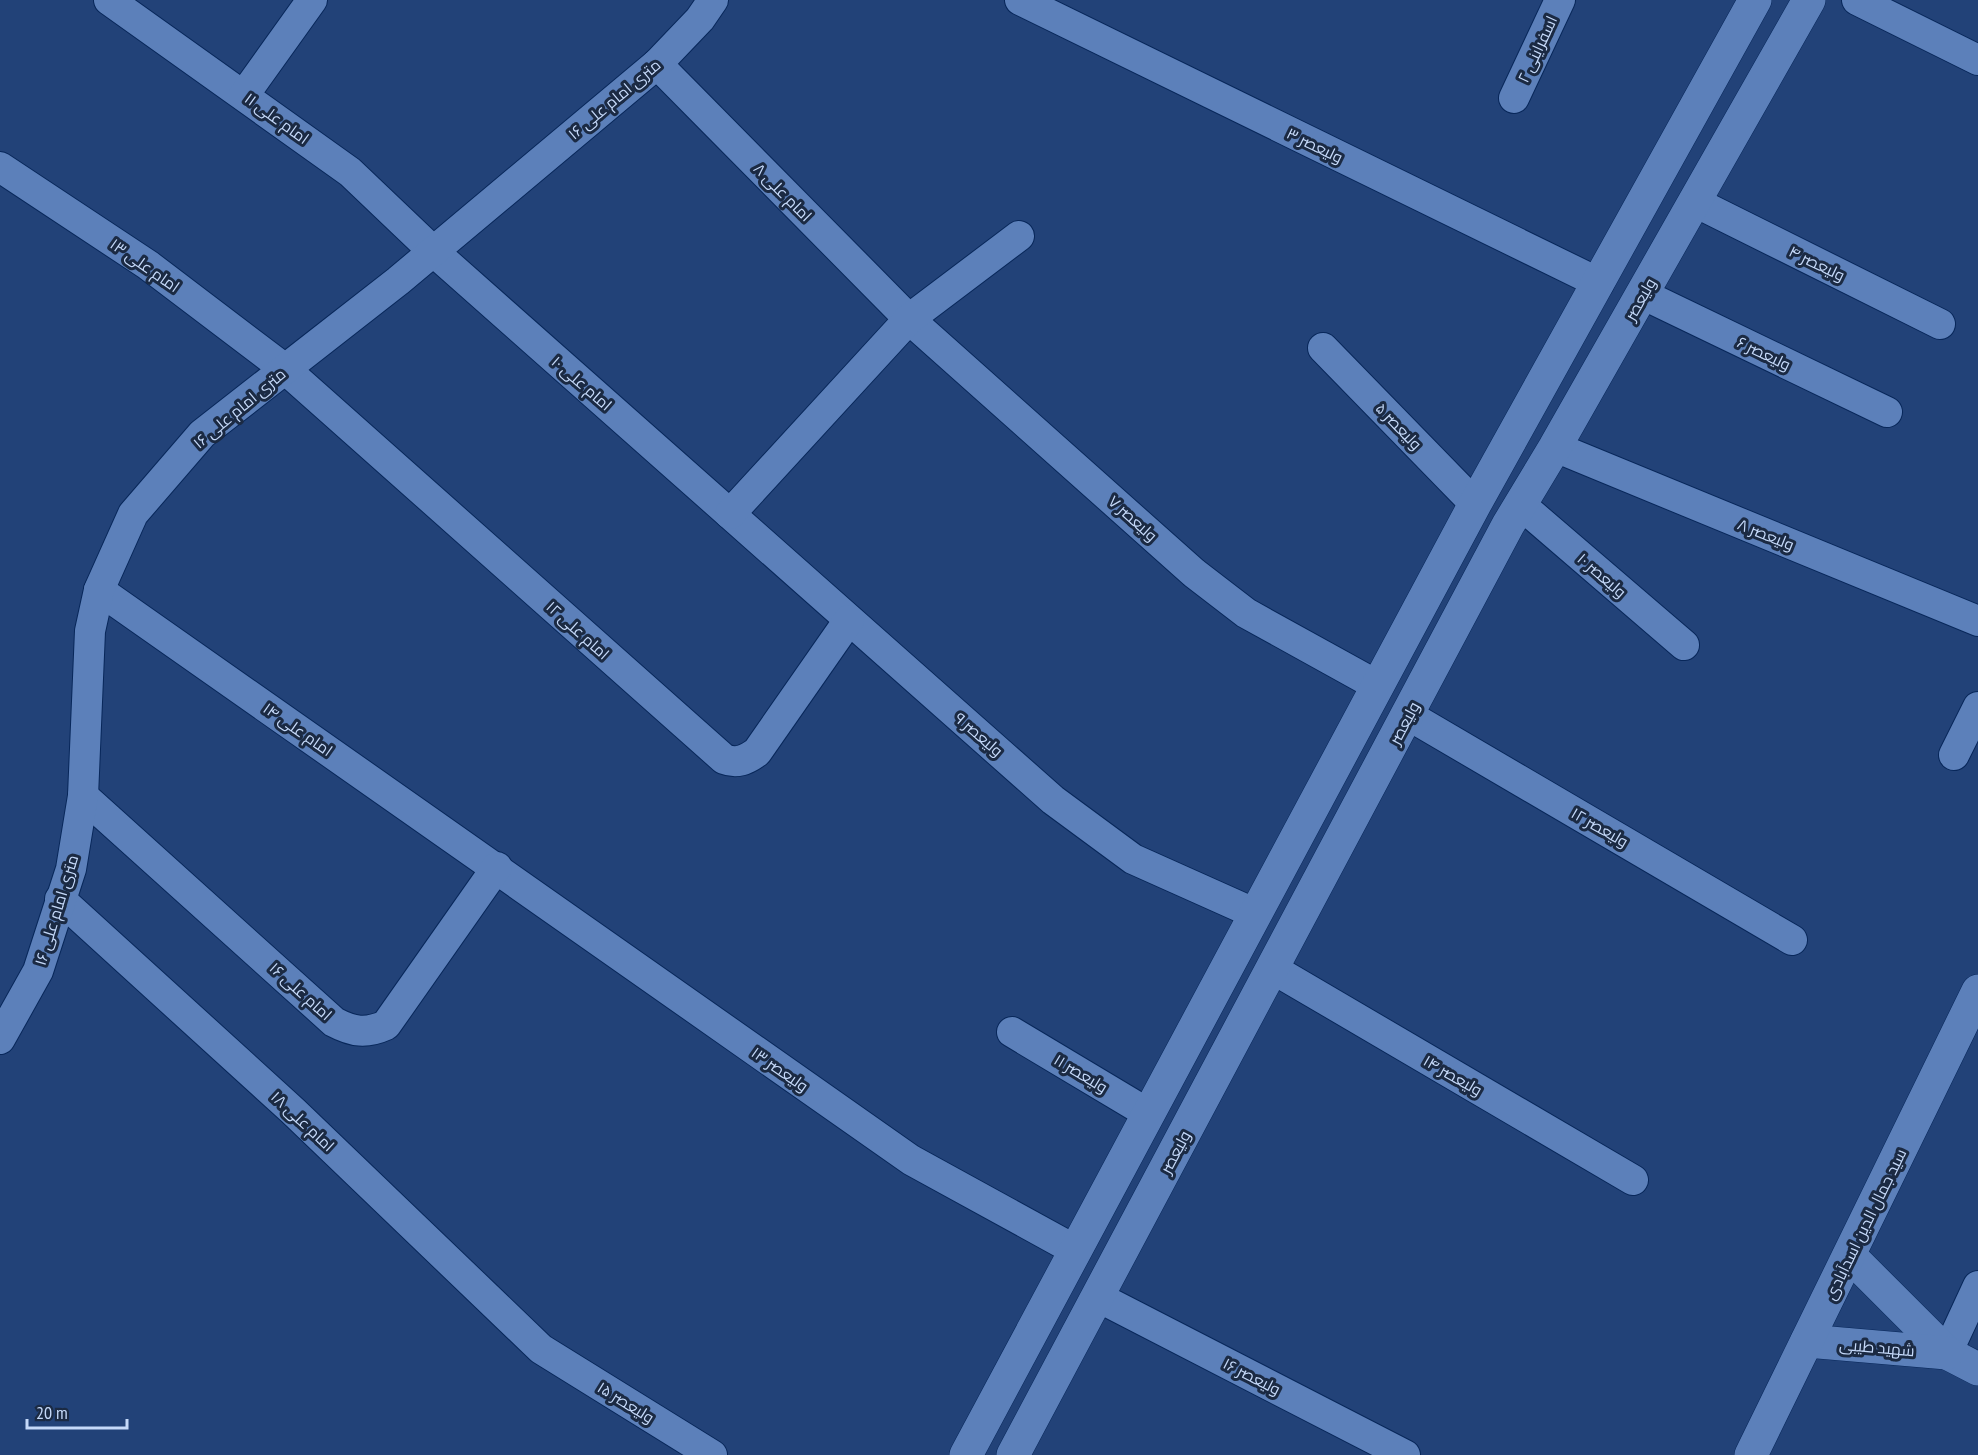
<svg xmlns="http://www.w3.org/2000/svg" width="1978" height="1455" viewBox="0 0 1978 1455" font-family="'PT Sans Narrow',Cairo,sans-serif">
  <style>
    .lines { fill: none; stroke-linecap: round; stroke-linejoin: round }
    .minor-casing { stroke: #08275a; stroke-width: 32 }
    .tertiary-casing { stroke: #08275a; stroke-width: 34 }
    .secondary-casing { stroke: #08275a; stroke-width: 34 }
    .minor { stroke: #5c80ba; stroke-width: 30 }
    .tertiary { stroke: #5c80ba; stroke-width: 33 }
    .secondary { stroke: #5c80ba; stroke-width: 33 }
    .labels { text-anchor: middle; dominant-baseline: central; stroke-width: 6; stroke-linejoin: round; paint-order: stroke }
    .street-label { font-size: 16px; fill: #c5d9f9; stroke: #1b2a43 }
  </style>
  <rect width="100%" height="100%" fill="#224278"/>
  <g class="lines">
    <defs>
      <g id="minor">
        <polyline points="109,0 350,172 433,251 1053,800 1133,859 1256,914"/>
        <polyline points="1020,0 1599,283"/>
        <polyline points="1857,0 1978,60"/>
        <polyline points="657,64 909,319 1194,573 1246,613 1378,686"/>
        <polyline points="244,95 312,0"/>
        <polyline points="1514,98 1560,0"/>
        <path d="M 0,167 L 148,265 L 285,369 L 724,759 C 737,764 746,760 757,752 L 849,620"/>
        <polyline points="1695,202 1940,324"/>
        <polyline points="1642,294 1887,412"/>
        <polyline points="1323,348 1475,504"/>
        <polyline points="1555,447 1978,621"/>
        <polyline points="1521,505 1684,645"/>
        <polyline points="730,514 909,319 1019,236"/>
        <polyline points="99,590 911,1160 1075,1250"/>
        <polyline points="1408,715 1792,940"/>
        <polyline points="1954,755 1978,707"/>
        <path d="M 83,796 L 334,1022 C 353,1032 366,1034 386,1025 L 497,867"/>
        <polyline points="60,899 293,1111 541,1349 712,1455"/>
        <polyline points="1273,969 1633,1180"/>
        <polyline points="1012,1032 1149,1114"/>
        <polyline points="0,1039 38,971 71,869 83,796 90,631 99,590 133,514 202,434 398,281 657,64 700,19 713,0"/>
        <polyline points="1098,1297 1405,1455"/>
        <polyline points="1947,1353 1978,1286"/>
      </g>
      <g id="tertiary">
        <polyline points="1850,1256 1947,1353 1978,1369"/>
        <polyline points="1807,1341 1947,1353"/>
        <polyline points="1751,1455 1978,991"/>
      </g>
      <g id="secondary">
        <polyline points="966,1455 1475,504 1755,0"/>
        <polyline points="1013,1455 1508,525 1555,447 1809,0"/>
      </g>
    </defs>
    <use href="#minor" class="minor-casing"/>
    <use href="#tertiary" class="tertiary-casing"/>
    <use href="#secondary" class="secondary-casing"/>
    <use href="#minor" class="minor"/>
    <use href="#tertiary" class="tertiary"/>
    <use href="#secondary" class="secondary"/>
  </g>
  <g class="labels">
    <g class="street-label">
      <text transform="translate(1537 49) rotate(-65)">اسفراینی ۲</text>
      <text transform="translate(614 99) rotate(-40)">۱۶ متری امام علی</text>
      <text transform="translate(277 118) rotate(36)">امام علی ۱۱</text>
      <text transform="translate(1315 145) rotate(26)">ولیعصر ۳</text>
      <text transform="translate(783 192) rotate(45)">امام علی ۸</text>
      <text transform="translate(1817 263) rotate(26)">ولیعصر ۴</text>
      <text transform="translate(145 265) rotate(35)">امام علی ۱۳</text>
      <text transform="translate(1640 299) rotate(-60)">ولیعصر</text>
      <text transform="translate(1764 353) rotate(26)">ولیعصر ۶</text>
      <text transform="translate(582 383) rotate(41)">امام علی ۱۰</text>
      <text transform="translate(239 408) rotate(-40)">۱۶ متری امام علی</text>
      <text transform="translate(1399 426) rotate(46)">ولیعصر ۵</text>
      <text transform="translate(1133 518) rotate(42)">ولیعصر ۷</text>
      <text transform="translate(1766 534) rotate(22)">ولیعصر ۸</text>
      <text transform="translate(1602 575) rotate(41)">ولیعصر ۱۰</text>
      <text transform="translate(578 630) rotate(42)">امام علی ۱۲</text>
      <text transform="translate(1404 723) rotate(-62)">ولیعصر</text>
      <text transform="translate(298 729) rotate(35)">امام علی ۱۴</text>
      <text transform="translate(979 734) rotate(41)">ولیعصر ۹</text>
      <text transform="translate(1600 827) rotate(30)">ولیعصر ۱۲</text>
      <text transform="translate(56 910) rotate(-73)">۱۶ متری امام علی</text>
      <text transform="translate(301 991) rotate(42)">امام علی ۱۶</text>
      <text transform="translate(780 1069) rotate(35)">ولیعصر ۱۳</text>
      <text transform="translate(1081 1073) rotate(31)">ولیعصر ۱۱</text>
      <text transform="translate(1453 1075) rotate(30)">ولیعصر ۱۴</text>
      <text transform="translate(303 1121) rotate(43)">امام علی ۱۸</text>
      <text transform="translate(1175 1152) rotate(-62)">ولیعصر</text>
      <text transform="translate(1865 1224) rotate(-64)">سید جمال الدین اسدآبادی</text>
      <text transform="translate(1877 1347) rotate(5)">شهید طیبی</text>
      <text transform="translate(1252 1376) rotate(27)">ولیعصر ۱۶</text>
      <text transform="translate(626 1402) rotate(32)">ولیعصر ۱۵</text>
    </g>
  </g>
  <path d="M27 1419v9h100v-9" fill="none" stroke="#c5d9f9" stroke-width="3"/>
  <text x="36" y="1419" font-size="18" fill="#c5d9f9" stroke="#1b2a43" stroke-width="4.5" paint-order="stroke">20 m</text>
</svg>
